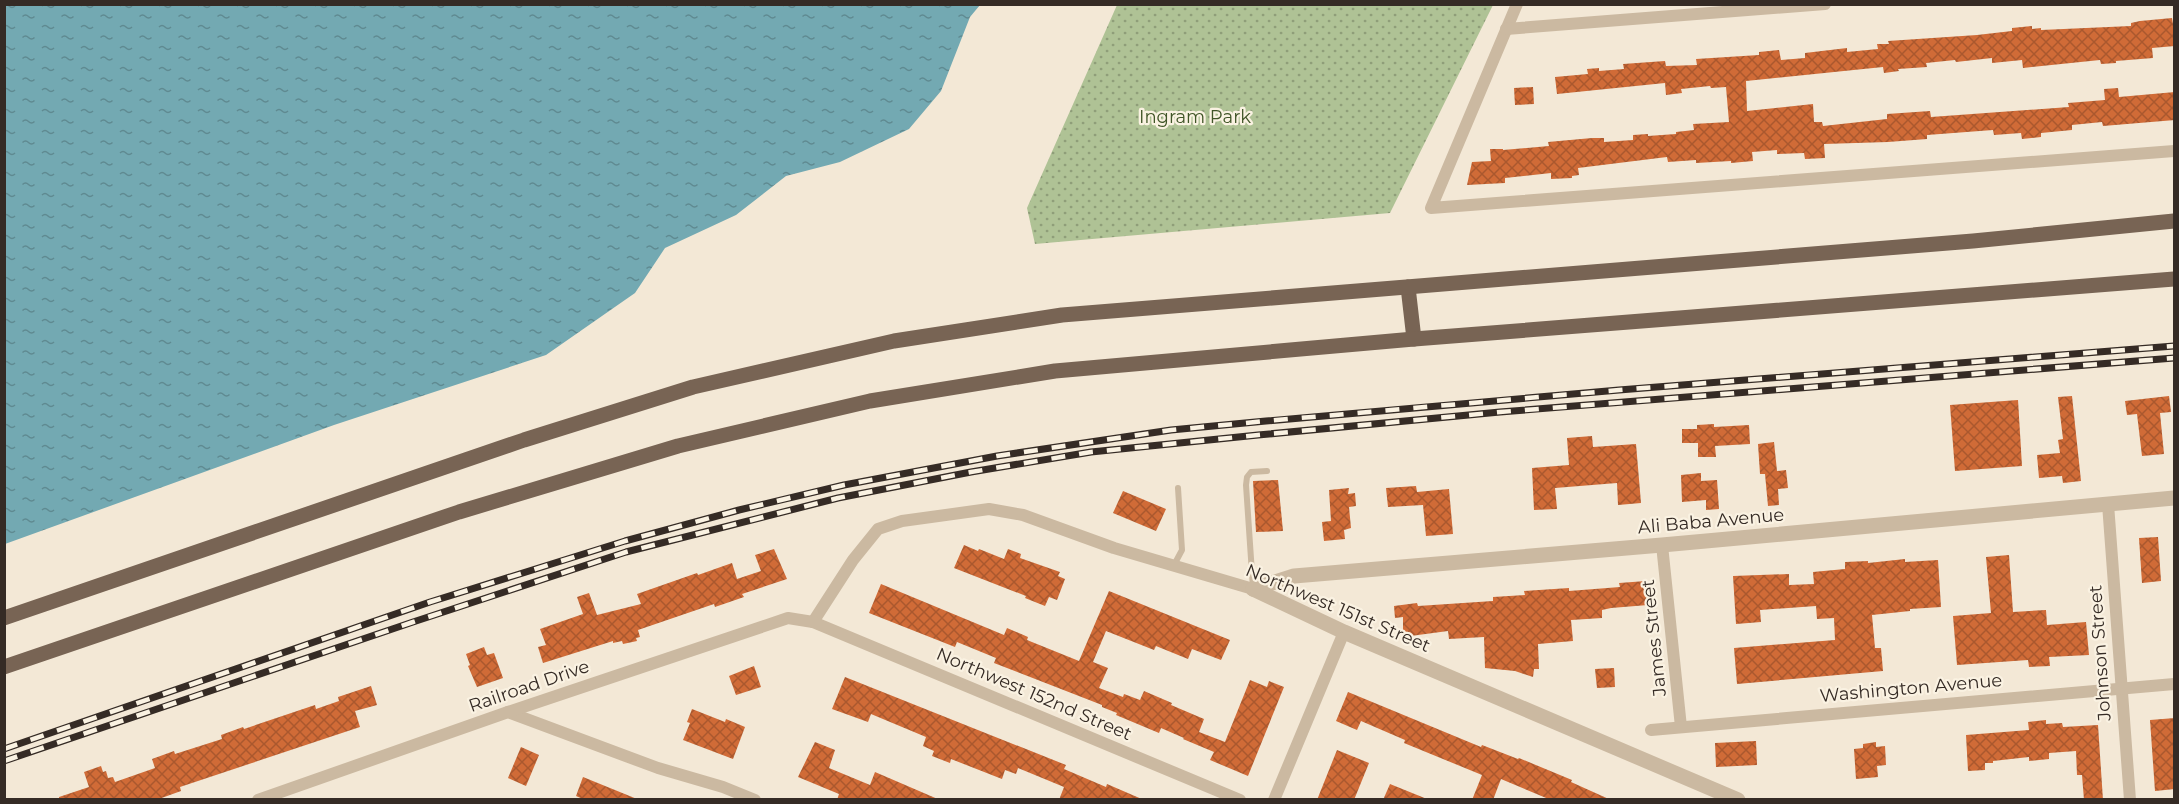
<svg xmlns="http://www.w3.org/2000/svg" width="2179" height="804" viewBox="0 0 2179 804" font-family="Montserrat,sans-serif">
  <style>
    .park { fill: url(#park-dots) }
    .water { fill: url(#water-ripples) }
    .building { fill: url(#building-cross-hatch) }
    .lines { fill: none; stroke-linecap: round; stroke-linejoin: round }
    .service { stroke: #cbb9a1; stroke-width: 6 }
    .minor { stroke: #cbb9a1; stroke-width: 12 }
    .tertiary { stroke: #cbb9a1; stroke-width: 15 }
    .primary { stroke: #786454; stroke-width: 15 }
    .rail-casing { stroke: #352b25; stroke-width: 7 }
    .rail { stroke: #faf2e2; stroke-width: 4.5; stroke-dasharray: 14; stroke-linecap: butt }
    .labels { text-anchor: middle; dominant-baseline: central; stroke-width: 4.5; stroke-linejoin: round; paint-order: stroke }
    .park-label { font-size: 18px; fill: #405527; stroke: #faf2e2 }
    .street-label { font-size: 18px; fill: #352b25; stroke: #faf2e2 }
  </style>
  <defs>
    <pattern id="park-dots" width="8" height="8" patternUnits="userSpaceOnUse" patternTransform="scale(1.5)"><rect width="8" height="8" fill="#afc295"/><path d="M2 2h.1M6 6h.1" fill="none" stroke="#8f9e79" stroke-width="1.8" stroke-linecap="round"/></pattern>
    <pattern id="water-ripples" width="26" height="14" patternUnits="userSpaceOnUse" patternTransform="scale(1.5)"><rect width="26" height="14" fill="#73a9b2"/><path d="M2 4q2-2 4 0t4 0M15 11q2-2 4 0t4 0" fill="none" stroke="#5f8a91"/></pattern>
    <pattern id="building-cross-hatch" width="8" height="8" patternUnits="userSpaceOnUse" patternTransform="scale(1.5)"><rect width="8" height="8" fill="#d06b37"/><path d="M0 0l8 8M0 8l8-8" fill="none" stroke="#aa582e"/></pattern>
  </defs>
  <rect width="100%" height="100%" fill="#f3e8d6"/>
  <polygon class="park" points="1117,5 1117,4 1493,5 1390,213 1035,244 1027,208"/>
  <polygon class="water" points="4,5 5,4 980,5 970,17 941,91 909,129 840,162 786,176 736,215 665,248 635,293 546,355 334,425 5,544"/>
  <g class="building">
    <polygon points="2172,18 2173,24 2175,24 2175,46 2152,48 2153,58 2116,61 2116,63 2101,64 2100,60 2023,68 2022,60 1992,63 1992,58 1956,62 1955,60 1926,63 1927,67 1898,69 1899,71 1884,73 1883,67 1746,81 1747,111 1813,104 1814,122 1822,122 1823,126 1887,119 1887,114 1930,111 1931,117 2069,107 2068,103 2105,100 2104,89 2118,88 2119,97 2175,92 2175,120 2103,126 2102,122 2072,125 2072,130 2041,133 2041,137 2022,139 2021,133 1994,135 1993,130 1927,135 1927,139 1888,142 1824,144 1825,158 1805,159 1804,153 1777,154 1777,150 1752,152 1753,161 1731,163 1731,161 1696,163 1696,160 1668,162 1667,157 1578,168 1579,175 1572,176 1572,178 1551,179 1551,173 1505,178 1505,183 1467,185 1472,162 1491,161 1490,149 1503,149 1503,150 1549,146 1548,142 1592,138 1604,138 1604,142 1633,140 1633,135 1648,134 1648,136 1676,134 1676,132 1694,130 1693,124 1729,122 1726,87 1711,88 1710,86 1681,89 1682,93 1666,95 1665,83 1557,94 1555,77 1588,74 1587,69 1599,68 1599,71 1624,69 1623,64 1665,61 1666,66 1697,65 1696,59 1759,55 1759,52 1779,50 1781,60 1805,58 1805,53 1847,48 1847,52 1878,49 1877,44 1889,44 1888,41 1977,35 2012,31 2012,28 2032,26 2032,29 2041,28 2041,30 2131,26 2131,23 2140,21"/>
    <polygon points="1533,87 1534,104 1515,105 1514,88"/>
    <polygon points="2072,396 2081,481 2063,483 2062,476 2039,478 2037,455 2060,453 2058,440 2063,439 2058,397"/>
    <polygon points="2169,396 2171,412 2160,413 2164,454 2142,456 2137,414 2127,415 2125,401"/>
    <polygon points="2018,400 2022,466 1955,471 1950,405"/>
    <polygon points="1714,424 1714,427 1749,425 1750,444 1715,446 1716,457 1698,457 1698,443 1682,443 1682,429 1697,429 1697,425"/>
    <polygon points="1592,436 1593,447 1636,444 1641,503 1618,505 1617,483 1555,488 1557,509 1534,510 1532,468 1569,465 1567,438"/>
    <polygon points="1774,442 1777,471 1786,470 1788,488 1778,489 1779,505 1768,506 1765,474 1760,474 1758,444"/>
    <polygon points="1701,473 1701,481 1717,480 1719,509 1706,510 1706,500 1682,502 1681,475"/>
    <polygon points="1278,480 1283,531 1256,532 1253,481"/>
    <polygon points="1416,486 1417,492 1449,489 1453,534 1426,536 1423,505 1388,507 1386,488"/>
    <polygon points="1349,488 1348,494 1355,493 1356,506 1349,507 1351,528 1344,530 1345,539 1324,541 1322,522 1331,521 1329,490"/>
    <polygon points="1123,491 1166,509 1156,531 1113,513"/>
    <polygon points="2158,537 2161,581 2142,583 2139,538"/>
    <polygon points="964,545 978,551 979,549 1004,559 1008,549 1021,554 1020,558 1060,572 1058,576 1065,579 1057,600 1049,597 1045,606 1025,598 1026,596 954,568"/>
    <polygon points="774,549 787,579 742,594 744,597 715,607 714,604 638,630 640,637 636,638 637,641 623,644 622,641 613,643 613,641 543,663 538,647 546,645 540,629 583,614 577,597 589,593 597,615 641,604 637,594 697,573 698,575 732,563 737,579 761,571 755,555"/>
    <polygon points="2009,555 2013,612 2046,610 2047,625 2086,622 2089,655 2049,657 2050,666 2029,667 2028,660 1957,665 1953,616 1991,613 1986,557"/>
    <polygon points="1905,559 1905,562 1938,560 1941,607 1910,609 1910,611 1872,615 1875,648 1881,648 1883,671 1737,684 1734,648 1835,640 1834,618 1817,619 1816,606 1760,610 1761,622 1736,624 1733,576 1789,574 1789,585 1814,584 1813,572 1845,569 1845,562 1868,561 1868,563"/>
    <polygon points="1646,581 1648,605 1611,608 1602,610 1602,618 1571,620 1573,641 1538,644 1539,669 1534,669 1533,677 1515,671 1485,668 1484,637 1449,639 1448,631 1403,637 1403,617 1395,618 1394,606 1417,603 1418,606 1493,601 1493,597 1525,595 1524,591 1569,588 1569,591 1620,587 1619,583"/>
    <polygon points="881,584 1004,635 1007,628 1028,637 1027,640 1079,661 1109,591 1230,640 1221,660 1192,649 1188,659 1156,646 1154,650 1106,631 1093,662 1108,668 1099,688 1123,697 1124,694 1140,700 1144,691 1172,703 1171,705 1204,719 1199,732 1225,742 1250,680 1267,687 1269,681 1284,687 1248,776 1210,760 1214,752 1183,739 1184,738 1161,728 1159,733 1116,715 1117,713 1102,707 1102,705 994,663 996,658 957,642 955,647 869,613"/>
    <polygon points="484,647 487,655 494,653 503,678 477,687 468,666 470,665 466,654"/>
    <polygon points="754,666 761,687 736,695 729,676"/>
    <polygon points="1614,668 1615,687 1597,688 1595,669"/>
    <polygon points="845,677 1066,765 1064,769 1106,787 1107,784 1144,800 1059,800 1064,787 1018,768 1016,774 1005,770 1002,779 951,759 950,763 932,756 934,751 923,746 926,737 871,714 868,722 832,709"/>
    <polygon points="371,686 377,705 355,711 360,727 180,787 181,791 156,800 59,800 59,797 89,787 84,772 101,766 103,772 106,771 108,778 113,777 115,782 155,768 152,759 174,751 175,754 222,739 221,735 243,727 244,729 315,705 316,709 339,701 338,697"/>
    <polygon points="1348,692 1481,747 1482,745 1518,759 1519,758 1572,780 1571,782 1611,800 1551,800 1501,779 1493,800 1472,800 1482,775 1404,743 1405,740 1361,721 1357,730 1336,721"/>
    <polygon points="692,709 725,722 726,719 745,727 733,759 683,740 690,723 687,722"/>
    <polygon points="2175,718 2175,789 2155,791 2150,720"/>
    <polygon points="2046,720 2046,724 2062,723 2063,727 2098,725 2103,800 2084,800 2082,775 2077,775 2076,751 2049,753 2049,759 2029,761 2029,757 1993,761 1993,763 1985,763 1985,770 1968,771 1966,735 2029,730 2028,722"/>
    <polygon points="1756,741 1757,765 1716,767 1715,743"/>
    <polygon points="815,742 835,750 829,768 870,785 875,772 940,800 837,800 839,794 798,777"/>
    <polygon points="1876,742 1876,747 1885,746 1886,765 1877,766 1878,777 1856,779 1854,749 1863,748 1863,744"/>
    <polygon points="521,747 539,755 526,786 508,778"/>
    <polygon points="1337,750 1369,763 1354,800 1317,800"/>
    <polygon points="583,777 637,799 637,800 585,800 576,796"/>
    <polygon points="1390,784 1427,799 1427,800 1383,800"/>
  </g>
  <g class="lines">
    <g class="service">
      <polyline points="1174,565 1182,550 1178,488"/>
      <polyline points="1253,588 1246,485 1247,477 1251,472 1267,471"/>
    </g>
    <g class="minor">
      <polyline points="1517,4 1431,208 2174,151"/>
      <polyline points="1506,29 1825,4"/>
      <polyline points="2108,504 2130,800"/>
      <polyline points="1662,545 1681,727"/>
      <polyline points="813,622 853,560 878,529 902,521 989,509 1023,515 1114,548 1253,589"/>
      <polyline points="508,712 658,768 723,787 755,800"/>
      <polyline points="1651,730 2174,684"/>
      <polyline points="258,800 508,712 788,618 813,622 1240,800"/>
      <polyline points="1274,800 1344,632"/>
    </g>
    <g class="tertiary">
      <polyline points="1253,589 1294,576 1662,545 2174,498"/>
      <polyline points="1253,589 1344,632 1738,800"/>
    </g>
    <g class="primary">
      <polyline points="1408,287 1414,339"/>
      <polyline points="4,618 524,440 693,387 894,341 1062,315 1973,241 2174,221"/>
      <polyline points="4,667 459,512 678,446 870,401 1055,371 1414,339 2174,279"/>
    </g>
    <defs>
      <g id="rail">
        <polyline points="4,749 430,602 625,541 739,510 844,485 997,456 1171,430 1266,421 1619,390 2174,346"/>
        <polyline points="4,761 413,622 626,552 838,498 971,472 1091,452 1258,435 1500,412 2174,358"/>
      </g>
    </defs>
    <use href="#rail" class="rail-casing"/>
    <use href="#rail" class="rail"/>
  </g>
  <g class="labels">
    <g class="park-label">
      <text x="1195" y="117">Ingram Park</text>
    </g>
    <g class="street-label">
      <text transform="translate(1711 521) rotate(-5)">Ali Baba Avenue</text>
      <text transform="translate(1338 608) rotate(23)">Northwest 151st Street</text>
      <text transform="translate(1654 638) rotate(-96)">James Street</text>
      <text transform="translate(2100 653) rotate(-94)">Johnson Street</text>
      <text transform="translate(529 686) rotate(-19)">Railroad Drive</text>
      <text transform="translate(1911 688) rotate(-5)">Washington Avenue</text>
      <text transform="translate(1034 694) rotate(23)">Northwest 152nd Street</text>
    </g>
  </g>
  <rect width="2179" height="804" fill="none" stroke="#352b25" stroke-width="12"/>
</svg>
